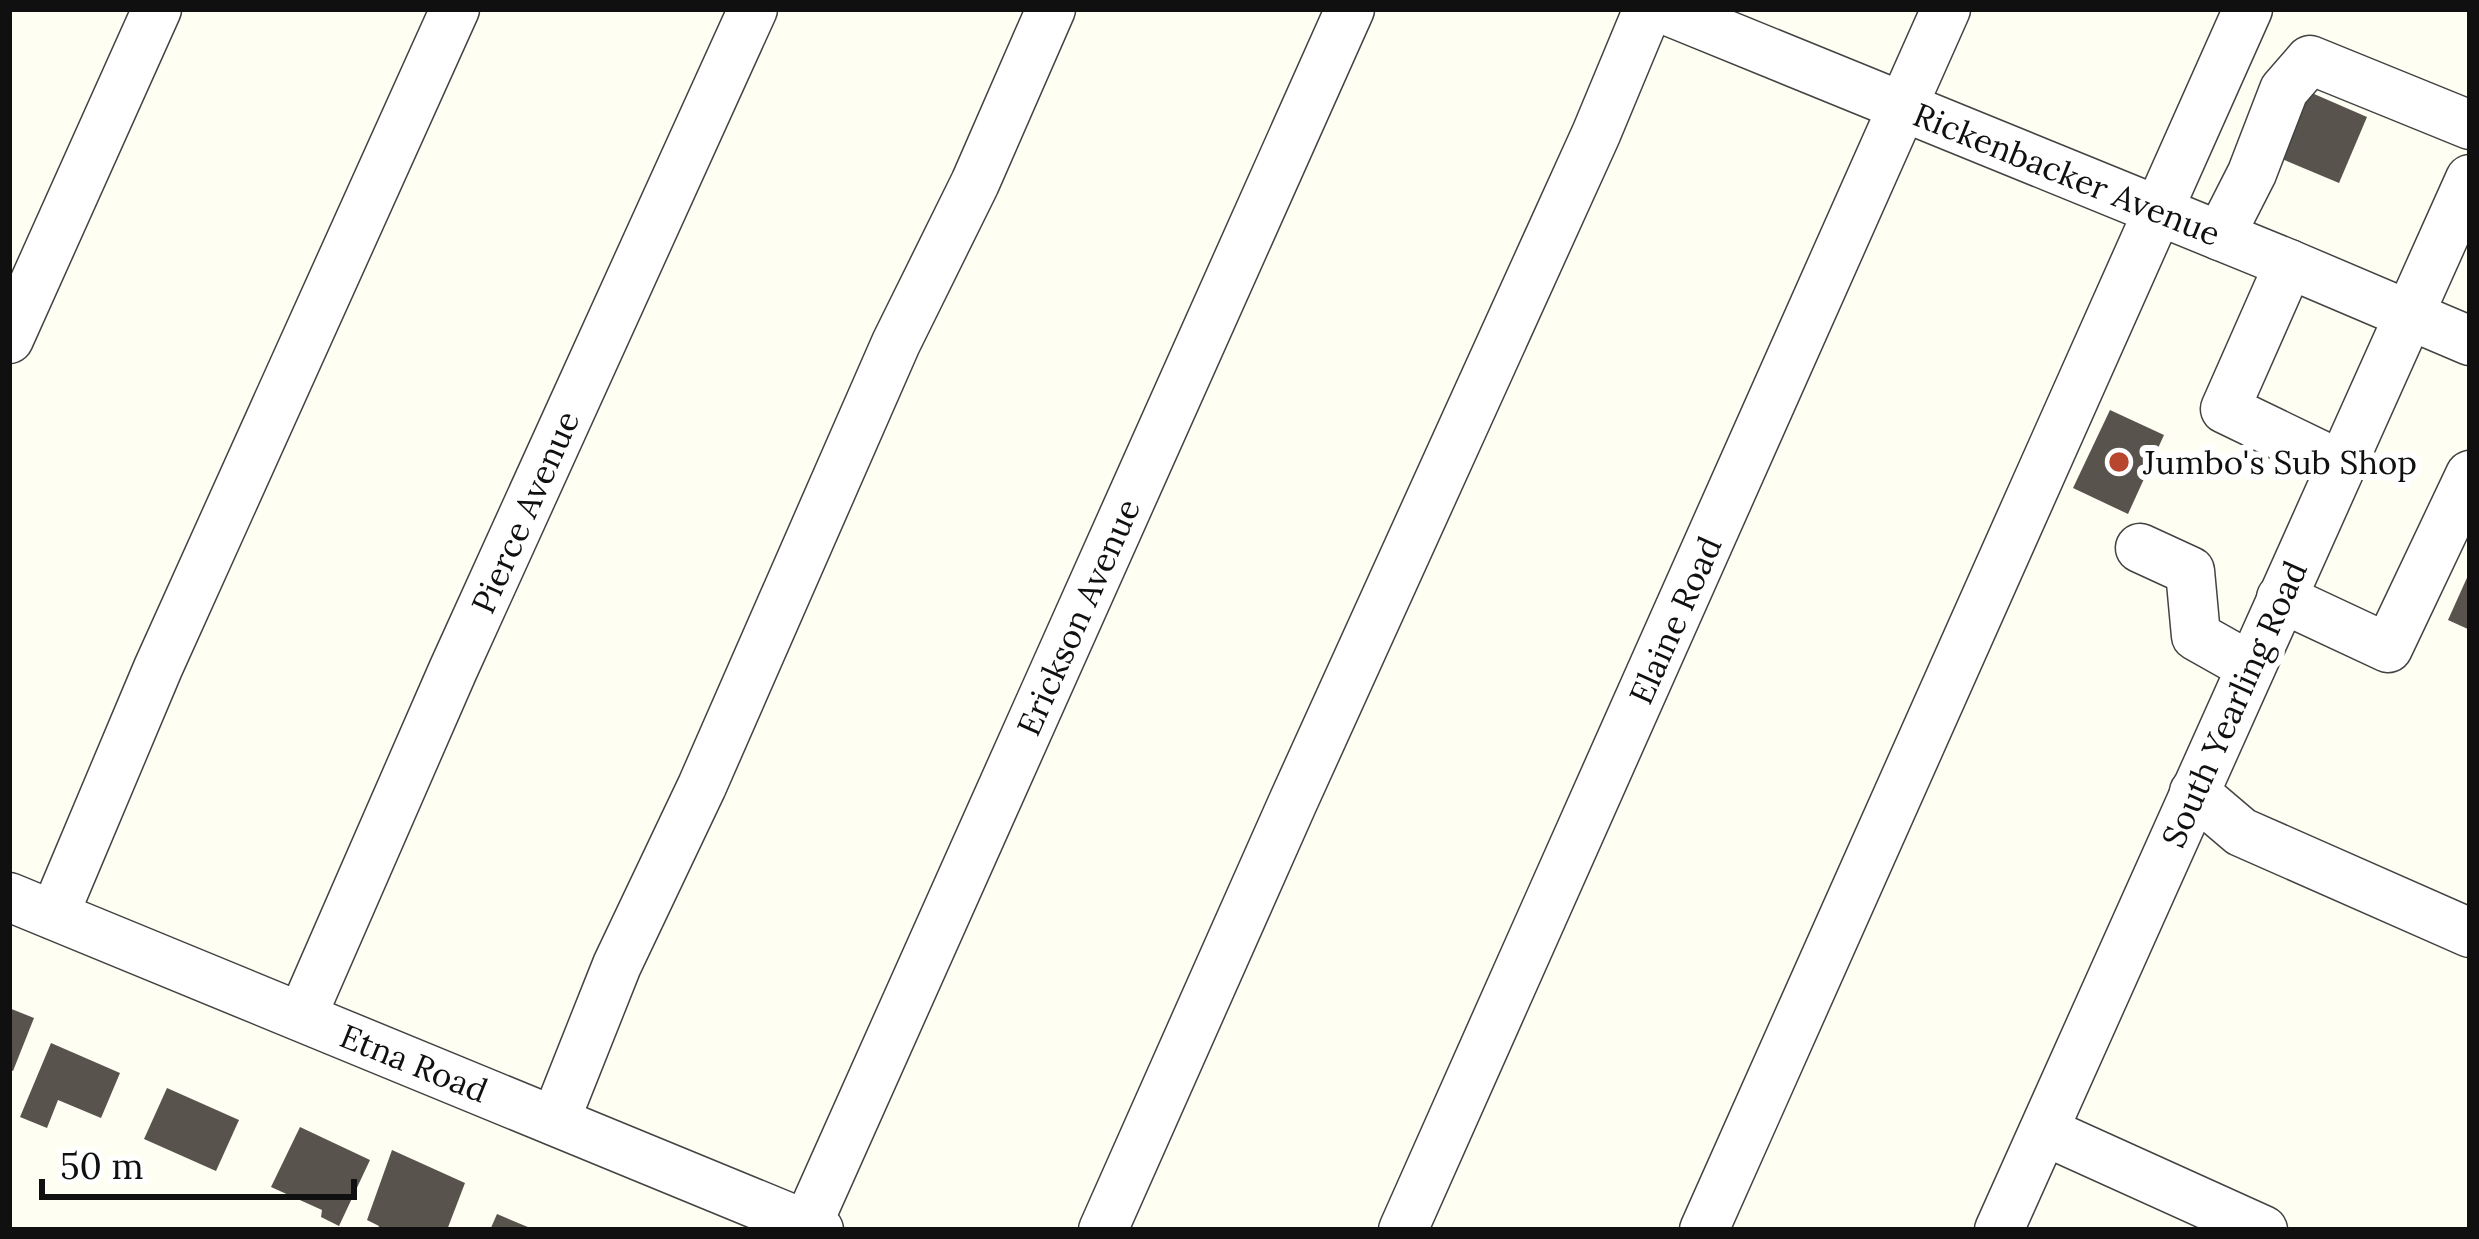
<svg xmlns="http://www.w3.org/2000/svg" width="2479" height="1239" viewBox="0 0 2479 1239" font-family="Lora,serif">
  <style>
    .building { fill: #58534d }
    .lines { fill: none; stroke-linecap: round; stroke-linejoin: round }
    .minor-casing { stroke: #434343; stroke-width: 51 }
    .minor { stroke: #fff; stroke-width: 48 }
    .poi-dot { fill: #b8462f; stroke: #fff; stroke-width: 4.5 }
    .labels { text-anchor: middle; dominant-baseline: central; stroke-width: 12; stroke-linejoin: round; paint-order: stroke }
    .street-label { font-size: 33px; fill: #101010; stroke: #fff }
    .poi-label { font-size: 33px; fill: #101010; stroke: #fff; text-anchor: start }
  </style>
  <rect width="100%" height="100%" fill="#fefef3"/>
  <g class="building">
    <polygon points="2298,87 2367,117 2339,183 2270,154"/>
    <polygon points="2110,410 2164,435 2128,514 2073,488"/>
    <polygon points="2470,571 2470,630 2448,620"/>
    <polygon points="9,1008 34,1018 13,1071 9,1069"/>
    <polygon points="51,1043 120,1073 101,1118 58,1100 47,1128 20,1117"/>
    <polygon points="167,1088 239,1120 216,1171 144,1139"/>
    <polygon points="300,1127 370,1160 339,1226 321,1217 322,1210 271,1187"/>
    <polygon points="392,1150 465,1183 447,1230 377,1230 379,1226 367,1220"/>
    <polygon points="497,1214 535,1230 490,1230"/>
  </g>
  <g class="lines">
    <defs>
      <g id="minor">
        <polyline points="1663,9 2289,264 2470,341"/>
        <polyline points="2220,236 2252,173 2284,90 2310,60 2470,125"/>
        <polyline points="2289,264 2225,409 2341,465"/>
        <polyline points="9,339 157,9"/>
        <polyline points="2140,548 2190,571 2196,636 2251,667"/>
        <polyline points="2281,598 2388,648 2470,475"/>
        <polyline points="2194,792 2241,832 2470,933"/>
        <polyline points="9,897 819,1230"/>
        <polyline points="54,915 158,668 455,9"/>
        <polyline points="302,1016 453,670 753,9"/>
        <polyline points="555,1121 617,965 702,786 896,343 975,183 1051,9"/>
        <polyline points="2044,1131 2263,1230"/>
        <polyline points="807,1225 1350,9"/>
        <polyline points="1103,1230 1293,802 1596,134 1648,9"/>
        <polyline points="1403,1230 1946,9"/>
        <polyline points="1704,1230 2248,9"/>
        <polyline points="1999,1230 2470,179"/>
      </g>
    </defs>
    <use href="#minor" class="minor-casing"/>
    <use href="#minor" class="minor"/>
  </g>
  <circle class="poi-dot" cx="2119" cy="462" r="12"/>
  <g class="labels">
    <g class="street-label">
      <text transform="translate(2067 174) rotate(22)">Rickenbacker Avenue</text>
      <text transform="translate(525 512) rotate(-66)">Pierce Avenue</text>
      <text transform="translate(1078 617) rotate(-66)">Erickson Avenue</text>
      <text transform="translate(1675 620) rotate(-66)">Elaine Road</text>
      <text transform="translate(2234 704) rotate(-66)">South Yearling Road</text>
      <text transform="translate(414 1063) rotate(22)">Etna Road</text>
    </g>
    <g class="poi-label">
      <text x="2143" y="462">Jumbo's Sub Shop</text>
    </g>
  </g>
  <rect width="2479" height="1239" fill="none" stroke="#101010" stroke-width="24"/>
  <path d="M42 1179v18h312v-18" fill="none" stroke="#101010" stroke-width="6"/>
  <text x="60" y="1179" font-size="36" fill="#101010" stroke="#ffffff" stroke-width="9" paint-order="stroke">50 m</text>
</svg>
